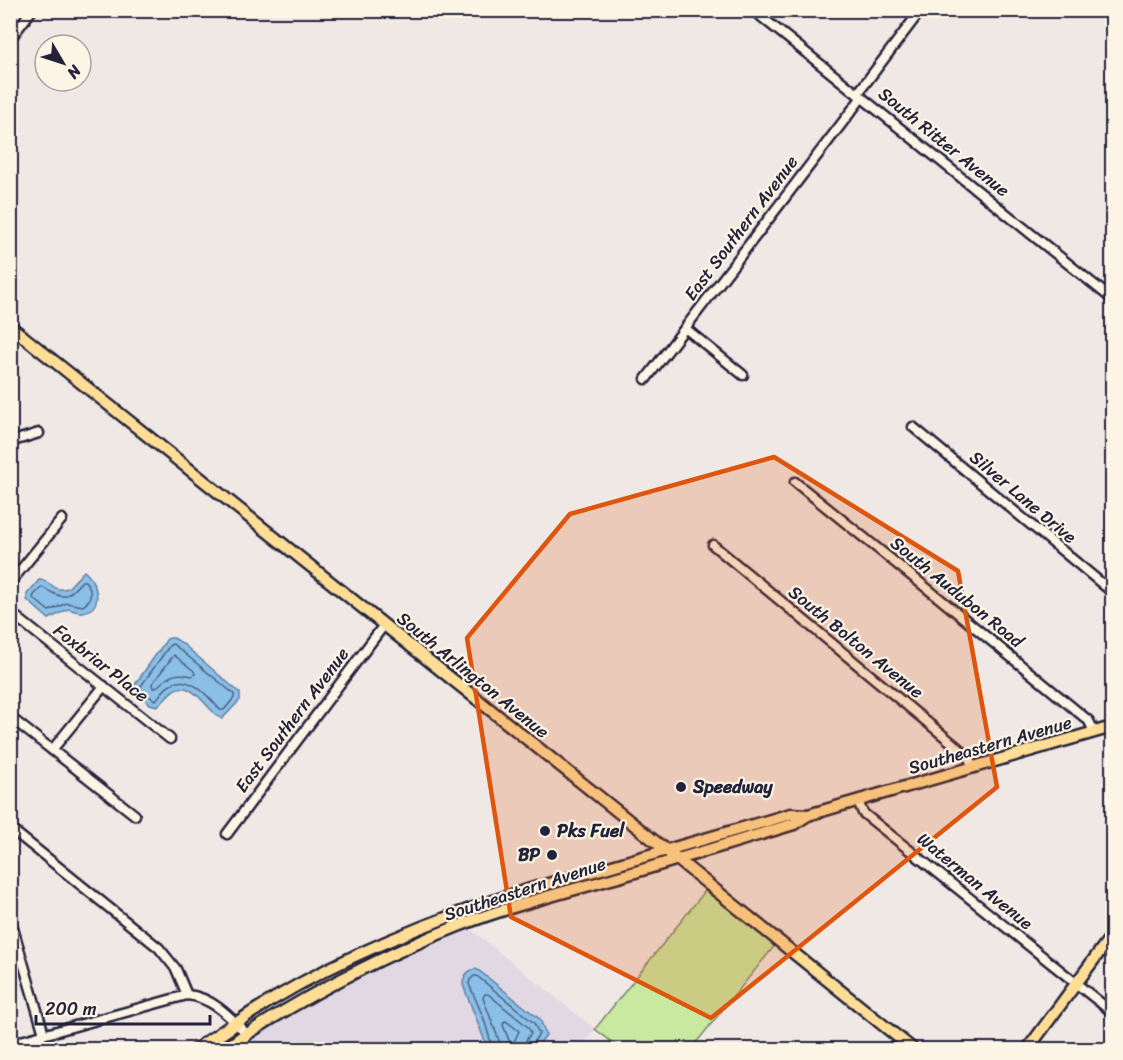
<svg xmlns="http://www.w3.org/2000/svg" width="1123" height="1060" viewBox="0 0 1123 1060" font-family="Sriracha,sans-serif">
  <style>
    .built { fill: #e1d8e4 }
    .green { fill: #c9e9a1; stroke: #76866e; stroke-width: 1.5 }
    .water { fill: #8abfe7; stroke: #6080a2; stroke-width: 1.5 }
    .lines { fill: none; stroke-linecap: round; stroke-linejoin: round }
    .shore { stroke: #4c6180; stroke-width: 1.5 }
    .minor-casing { stroke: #22223b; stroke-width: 13 }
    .major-casing { stroke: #22223b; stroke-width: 15 }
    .highway-casing { stroke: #22223b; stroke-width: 16 }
    .minor { stroke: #fcf5e5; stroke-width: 8 }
    .major { stroke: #fedd96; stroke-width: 10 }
    .highway { stroke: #fedd96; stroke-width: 12 }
    .marked { fill: #de560e; fill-opacity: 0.2; stroke: #de560e; stroke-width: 4.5; stroke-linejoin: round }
    .poi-dot { fill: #22223b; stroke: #fcf5e5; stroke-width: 2 }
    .labels { text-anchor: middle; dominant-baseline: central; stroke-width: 4.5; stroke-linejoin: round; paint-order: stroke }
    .street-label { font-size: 18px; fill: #22223b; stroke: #fcf5e5 }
    .poi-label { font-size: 18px; font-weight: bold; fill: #22223b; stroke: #fcf5e5; text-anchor: start }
  </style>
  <rect width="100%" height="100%" fill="#f0e8e5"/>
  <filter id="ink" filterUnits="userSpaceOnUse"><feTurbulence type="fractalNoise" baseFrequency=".0167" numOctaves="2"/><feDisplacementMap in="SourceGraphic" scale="12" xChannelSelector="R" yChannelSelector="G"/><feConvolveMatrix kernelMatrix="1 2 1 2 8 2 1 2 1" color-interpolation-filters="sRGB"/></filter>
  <g filter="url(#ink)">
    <polygon class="built" points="464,924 595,1029 579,1050 257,1050 247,1034"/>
    <polygon class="green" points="705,891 776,944 691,1049 621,1049 595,1029"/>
    <g class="water">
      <path d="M 84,571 C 96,580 106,608 83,612 C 78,613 73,610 68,609 L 49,619 L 27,600 L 27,594 L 39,580 C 52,580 52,593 68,588 Z"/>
      <path d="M 170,638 L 174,638 L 182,643 L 240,693 L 240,700 L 222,719 C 209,713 192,678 174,690 C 167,694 164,702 157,706 L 150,704 L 133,690 L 133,688 L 134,686 L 167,639 Z"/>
      <path d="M 475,969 L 478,970 L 536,1016 L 540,1019 L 546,1035 L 535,1049 L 488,1049 L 463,985 C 463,977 467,971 475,969 Z"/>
    </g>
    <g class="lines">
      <g class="shore">
        <path d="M 82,581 L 85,581 C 92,589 93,599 83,606 L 67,603 L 49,611 L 33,598 L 34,595 L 42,587 C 63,599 64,601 82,581 Z"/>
        <path d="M 173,644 L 234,694 L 234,698 L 224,710 L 220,710 C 209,697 188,671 169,686 C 164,689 160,695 156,700 L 153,699 L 141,690 L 141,686 L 170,645 Z"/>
        <path d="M 174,655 L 194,671 L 195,674 L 192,676 C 176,671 168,676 156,688 L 153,688 L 152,684 Z"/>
        <polygon points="506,1021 519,1031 513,1044 510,1043 503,1025 504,1022"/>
        <polyline points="493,1050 484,1019 469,984 470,980 474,976 477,976 534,1023 539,1034 532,1044 531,1050"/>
        <polyline points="501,1050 500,1043 483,998 485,994 488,994 528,1027 531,1033 525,1042 523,1050"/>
      </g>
      <defs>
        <g id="minor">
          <polyline points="753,10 1112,299"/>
          <polyline points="10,39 32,10"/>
          <polyline points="858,93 921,10"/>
          <polyline points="685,328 743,375"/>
          <polyline points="646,379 862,97"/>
          <polyline points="913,427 1112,592"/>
          <polyline points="10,442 39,433"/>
          <polyline points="795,482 939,598 1089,721 1094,732"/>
          <polyline points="713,545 968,756 973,768"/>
          <polyline points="10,583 62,519"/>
          <polyline points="10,612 170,739"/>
          <polyline points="10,717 135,815"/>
          <polyline points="52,750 104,686"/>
          <polyline points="858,801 863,813 1112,1012"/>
          <polyline points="10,828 159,948 176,969 187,995"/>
          <polyline points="227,834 384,625"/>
          <polyline points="10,918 44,1034"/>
          <path d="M 10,1044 L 187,995 C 212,997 230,1017 247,1034"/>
        </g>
        <g id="major">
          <polyline points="10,326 677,859 914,1050"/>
          <path d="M 236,1023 C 313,970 402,932 490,902 C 530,888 571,878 612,866 C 672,849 731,831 791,814 L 808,815"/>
          <path d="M 247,1034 C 314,991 385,955 458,926 C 515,904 574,890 632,873 C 686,857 740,840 794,824 L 808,815 L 1112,727"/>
          <polyline points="1027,1050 1112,935"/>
        </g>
        <g id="highway">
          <polyline points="196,1050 236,1023"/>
          <polyline points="225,1050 247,1034"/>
        </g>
      </defs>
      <use href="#minor" class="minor-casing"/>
      <use href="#major" class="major-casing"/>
      <use href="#highway" class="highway-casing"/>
      <use href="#minor" class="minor"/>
      <use href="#major" class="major"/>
      <use href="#highway" class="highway"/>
    </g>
  </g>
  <path class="marked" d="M 774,457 L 958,571 L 997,787 L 711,1018 L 511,917 L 467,638 L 570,514 Z"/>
  <g class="poi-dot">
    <circle cx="681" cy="787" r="6"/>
    <circle cx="545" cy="831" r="6"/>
    <circle cx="552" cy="855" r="6"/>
  </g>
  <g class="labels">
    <g class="street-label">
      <text transform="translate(944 142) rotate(39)">South Ritter Avenue</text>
      <text transform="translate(741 228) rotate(-53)">East Southern Avenue</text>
      <text transform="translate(1023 497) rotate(40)">Silver Lane Drive</text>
      <text transform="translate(957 592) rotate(39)">South Audubon Road</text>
      <text transform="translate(856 642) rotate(39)">South Bolton Avenue</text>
      <text transform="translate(101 663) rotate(38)">Foxbriar Place</text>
      <text transform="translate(473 675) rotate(39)">South Arlington Avenue</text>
      <text transform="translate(292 720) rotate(-53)">East Southern Avenue</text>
      <text transform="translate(990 745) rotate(-16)">Southeastern Avenue</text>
      <text transform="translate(975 881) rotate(39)">Waterman Avenue</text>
      <text transform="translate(525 889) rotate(-18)">Southeastern Avenue</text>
    </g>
    <g class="poi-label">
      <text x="693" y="787">Speedway</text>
      <text x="557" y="831">Pks Fuel</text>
      <text x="540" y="855" text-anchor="end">BP</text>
    </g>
  </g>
  <rect width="1123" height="1060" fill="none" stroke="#fcf5e5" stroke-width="36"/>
  <rect x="18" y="18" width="1087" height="1024" fill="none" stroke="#22223b" stroke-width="2" filter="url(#ink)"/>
  <g transform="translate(63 63) rotate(129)"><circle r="28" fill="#fcf5e5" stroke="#a5a1a1" stroke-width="1.5"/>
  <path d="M0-4.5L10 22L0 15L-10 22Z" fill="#22223b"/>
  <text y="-9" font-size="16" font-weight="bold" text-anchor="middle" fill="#22223b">N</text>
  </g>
  <path d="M36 1015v9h174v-9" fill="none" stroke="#22223b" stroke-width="3"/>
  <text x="45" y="1015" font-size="18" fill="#22223b" stroke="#fcf5e5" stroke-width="4.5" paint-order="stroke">200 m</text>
</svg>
